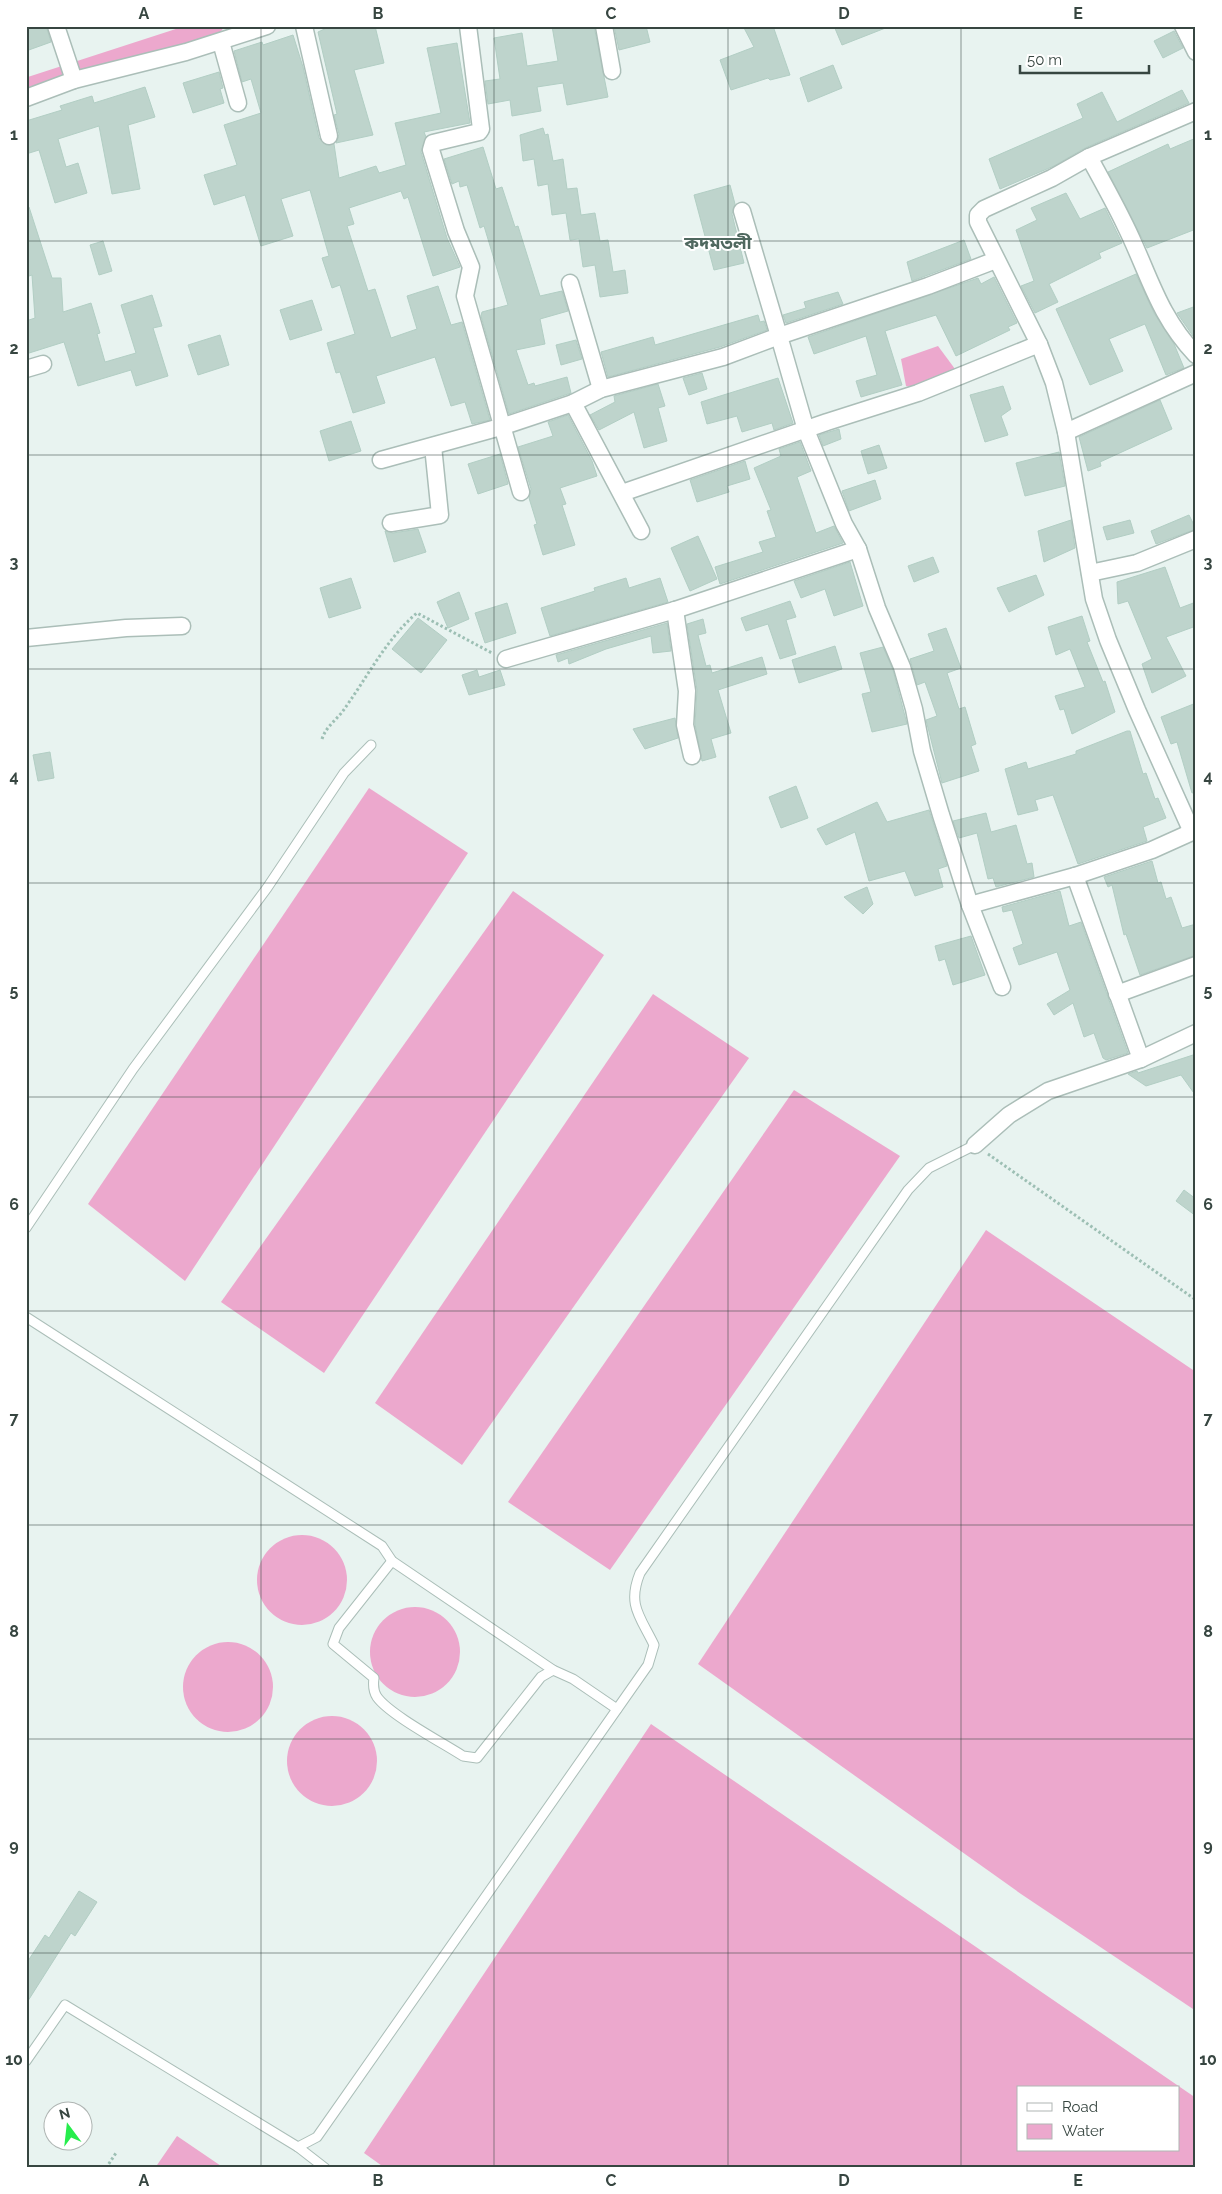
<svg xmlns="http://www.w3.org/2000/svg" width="1222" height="2194" viewBox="0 0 1222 2194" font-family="Raleway,'Noto Sans Bengali',sans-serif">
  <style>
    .water { fill: #eca8cd; fill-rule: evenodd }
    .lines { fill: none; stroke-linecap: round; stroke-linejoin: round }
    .canal { stroke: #eca8cd; stroke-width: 18 }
    .building { fill: #bed4cc; stroke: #b2cec4 }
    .lane-casing { stroke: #abbeb8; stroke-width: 11 }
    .street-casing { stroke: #abbeb8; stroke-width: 19 }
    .path { stroke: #9dbfb4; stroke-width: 3; stroke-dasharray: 2.5 2.5; stroke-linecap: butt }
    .lane { stroke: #fff; stroke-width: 9 }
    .street { stroke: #fff; stroke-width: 16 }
    .grid { fill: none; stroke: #374641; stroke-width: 1; stroke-opacity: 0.55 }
    .labels { text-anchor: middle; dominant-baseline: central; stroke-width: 4; stroke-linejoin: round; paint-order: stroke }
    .district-label { font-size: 18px; font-weight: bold; fill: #4f685f; stroke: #fff }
    .neatline { fill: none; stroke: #374641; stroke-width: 2 }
    .grid-label { font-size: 16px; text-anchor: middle; font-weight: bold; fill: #374641 }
  </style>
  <rect width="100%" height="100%" fill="#e8f3f0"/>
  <g class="water">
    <polygon points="938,346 955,369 953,372 910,387 906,386 901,359"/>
    <polygon points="369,788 468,853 185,1281 88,1204"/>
    <polygon points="513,891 604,955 324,1373 221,1302"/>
    <polygon points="653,994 749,1058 462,1465 375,1403"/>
    <polygon points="794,1090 900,1156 610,1570 508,1502"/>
    <polygon points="986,1230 1196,1372 1196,2011 1021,1894 698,1664"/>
    <circle cx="302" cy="1580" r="45"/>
    <circle cx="415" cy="1652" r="45"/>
    <circle cx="228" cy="1687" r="45"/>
    <circle cx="332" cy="1761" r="45"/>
    <path d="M 651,1724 L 1196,2098 L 1196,2168 L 385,2168 L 364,2153 ZM 1018,2088 L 1178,2088 L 1178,2150 L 1018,2150 Z"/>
    <polygon points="177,2136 224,2168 155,2168"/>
  </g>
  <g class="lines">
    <polyline class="canal" points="26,87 214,26"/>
  </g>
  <g class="building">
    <polygon points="26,26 46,26 51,42 26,51"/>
    <polygon points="331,26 375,26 384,63 354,70 373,135 336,143 339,134 334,115 337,114 318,32"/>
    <polygon points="552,26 594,26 608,97 567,105 563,83 537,87 541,111 512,116 510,100 488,104 485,81 500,79 494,38 522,33 527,66 558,61"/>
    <polygon points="614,26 646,26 650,42 619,50"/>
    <polygon points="743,26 773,26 790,75 770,80 768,78 731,90 720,60 754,47"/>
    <polygon points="834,26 888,26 888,27 842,45"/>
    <polygon points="1174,31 1183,48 1163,58 1154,41"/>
    <polygon points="293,35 303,67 319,138 326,145 334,144 339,178 376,166 379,173 406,165 395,123 441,113 427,48 457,43 470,123 424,132 426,137 421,152 447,238 460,267 433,276 408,197 404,199 401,191 349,208 354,224 347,226 368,291 375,289 391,338 417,329 407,296 438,286 451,325 462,322 490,420 472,424 465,402 451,406 435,357 376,376 385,403 353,413 340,372 336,373 327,343 355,334 340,285 332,288 322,258 329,256 310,190 281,199 293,236 261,246 245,195 214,205 204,175 237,165 224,125 261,113 251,79 242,82 234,51 262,42 263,45"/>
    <polygon points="833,65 842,88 808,102 800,78"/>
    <polygon points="219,72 223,88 220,89 224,103 193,113 183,83"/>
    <polygon points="145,87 155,117 128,125 140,189 112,194 99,126 58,139 66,167 78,163 87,193 55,203 39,150 26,154 26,121 62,110 60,106 92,96 94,103"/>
    <polygon points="1182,90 1189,103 1085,148 1054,166 1000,189 989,159 1083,118 1077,104 1102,92 1117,122"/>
    <polygon points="543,128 545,135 548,134 553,161 563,159 567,189 577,188 581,215 595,213 600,241 608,240 613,272 625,270 628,293 600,297 595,265 583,267 579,239 570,240 566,213 552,215 548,184 538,186 534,159 523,161 520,135"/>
    <polygon points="1196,138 1196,229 1147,248 1108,172 1168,144 1170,149"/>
    <polygon points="483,147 496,189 502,187 515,227 518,226 540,296 562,291 568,311 540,319 545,344 516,350 528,385 534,383 535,386 567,377 571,393 509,414 481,316 482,312 508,305 484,226 480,228 467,185 460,187 459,181 452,184 444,159"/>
    <polygon points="730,185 735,204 732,214 744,263 714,270 694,195"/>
    <polygon points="1066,193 1080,219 1105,208 1122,243 1099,253 1101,258 1049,284 1058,302 1035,313 1021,286 1034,281 1016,230 1037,220 1031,208"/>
    <polygon points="29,207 52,278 61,278 63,312 91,303 100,333 97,334 105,362 136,353 121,305 152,295 162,326 153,328 168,376 136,386 131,370 78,386 64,342 26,354 26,321 35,318 32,275 26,277 26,208"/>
    <polygon points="964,240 971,259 912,281 907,262"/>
    <polygon points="103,241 112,271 99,275 90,245"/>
    <polygon points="1136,274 1154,313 1174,344 1184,368 1166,375 1145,324 1109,339 1123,371 1090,385 1056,309"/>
    <polygon points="994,277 1017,323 1008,327 1010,330 956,356 936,315 885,331 902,385 861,397 856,381 877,375 866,336 814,354 808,337 978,278 981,284"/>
    <polygon points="838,292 843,304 786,323 783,315 806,308 804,302"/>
    <polygon points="312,300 322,330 290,340 280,310"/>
    <polygon points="1196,306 1196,335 1193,336 1177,313"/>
    <polygon points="758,315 760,322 764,321 767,330 720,347 608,377 601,352 653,337 655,345"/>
    <polygon points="220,335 229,365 198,375 188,345"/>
    <polygon points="576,340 582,359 561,365 556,345"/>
    <polygon points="702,373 707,389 689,395 683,378"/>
    <polygon points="778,378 793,423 774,430 772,423 742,432 737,416 707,424 701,402"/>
    <polygon points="658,384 665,406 658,408 667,441 644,448 634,412 599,430 590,415 615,402 614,396"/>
    <polygon points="1003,386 1011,409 1001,416 1008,435 985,442 970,395"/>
    <polygon points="1160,400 1172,429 1100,462 1101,466 1088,471 1079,437"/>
    <polygon points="568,415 592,461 597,476 560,488 566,504 562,505 575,545 543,555 534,525 537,524 529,498 531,489 518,447 553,436 548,422"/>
    <polygon points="351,421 361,451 329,461 320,431"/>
    <polygon points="839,429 841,439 823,446 819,435"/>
    <polygon points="800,442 811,471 797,477 816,533 834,526 843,543 720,584 715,567 763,552 759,542 776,537 767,511 771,510 754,468 781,456 779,449"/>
    <polygon points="879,445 887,468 868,474 861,451"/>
    <polygon points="1059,452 1065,486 1025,496 1016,463"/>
    <polygon points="500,454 508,484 478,494 468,464"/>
    <polygon points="745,461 750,479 727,486 729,492 697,502 690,480"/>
    <polygon points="875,480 881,499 849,511 842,491"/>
    <polygon points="1189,515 1196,529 1156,544 1151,531"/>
    <polygon points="1071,520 1075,548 1044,562 1038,531"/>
    <polygon points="1130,520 1134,533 1107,540 1103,527"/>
    <polygon points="418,529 426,552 394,562 385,531 393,533"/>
    <polygon points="698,536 717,579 690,591 671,548"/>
    <polygon points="933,557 939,572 914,582 908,566"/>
    <polygon points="850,562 863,606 834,616 825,589 801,598 794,581"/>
    <polygon points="1165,567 1180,608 1196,602 1196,626 1166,637 1186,676 1152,693 1142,664 1152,659 1128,601 1118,604 1117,582"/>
    <polygon points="1036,575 1044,595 1009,612 997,588"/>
    <polygon points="351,578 361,608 329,618 320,588"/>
    <polygon points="626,578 629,588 660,578 668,602 550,636 541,608 595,591 594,588"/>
    <polygon points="459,592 469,619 448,628 437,602"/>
    <polygon points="790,601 796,617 786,620 796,654 780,659 768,624 746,631 741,618"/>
    <polygon points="507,603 516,633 485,643 475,613"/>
    <polygon points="1082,616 1090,641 1087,642 1103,682 1105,681 1115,712 1072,734 1064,709 1060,710 1055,696 1085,687 1070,649 1056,655 1048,627"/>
    <polygon points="418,618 447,640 421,673 392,649"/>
    <polygon points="703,619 706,633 698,635 706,666 710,665 712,673 762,657 767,674 718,690 731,733 711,739 716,757 702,761 695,724 697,690 687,624"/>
    <polygon points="667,623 671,651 653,653 651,636 606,649 569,664 568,658 558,662 556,655"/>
    <polygon points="946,628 961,668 947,673 959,709 965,707 976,744 971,746 979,771 942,783 926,720 937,716 925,682 917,685 910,659 934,651 928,634"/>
    <polygon points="835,646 842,669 799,683 792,660"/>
    <polygon points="883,647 893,670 907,724 872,732 862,694 871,692 860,653"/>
    <polygon points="477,670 479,677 500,670 505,685 469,695 462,675"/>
    <polygon points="1196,703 1196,792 1192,793 1177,742 1171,744 1161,717"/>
    <polygon points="675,718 678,738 645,749 633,729"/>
    <polygon points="1127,731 1130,731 1143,774 1146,773 1155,799 1158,798 1166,818 1143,827 1147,841 1078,864 1053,795 1035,800 1038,810 1018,815 1005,769 1026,762 1028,769 1076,754 1076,751"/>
    <polygon points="50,752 54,778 38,781 33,755"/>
    <polygon points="796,786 808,818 781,828 769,797"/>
    <polygon points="877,802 887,822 929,810 947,866 938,869 943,887 915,896 905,871 869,881 855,832 826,845 817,829"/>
    <polygon points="986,813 991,832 1016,825 1027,864 1032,863 1034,877 996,887 993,878 988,879 977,833 959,838 953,821"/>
    <polygon points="1152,861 1158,883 1161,882 1166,899 1171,897 1182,928 1196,924 1196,955 1140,975 1126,934 1124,935 1112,885 1108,887 1104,877"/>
    <polygon points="867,887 873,904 863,914 844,897"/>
    <polygon points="1060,891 1069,926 1081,922 1128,1053 1106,1060 1103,1058 1094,1033 1084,1037 1073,1003 1054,1015 1047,1004 1070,990 1057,952 1019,965 1013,948 1023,944 1012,910 1003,912 1002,907"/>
    <polygon points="971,936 985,975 953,985 945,959 939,961 935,946"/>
    <polygon points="1196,1054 1196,1096 1181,1075 1146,1086 1128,1074 1137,1071 1138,1073"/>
    <polygon points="1184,1190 1196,1199 1196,1216 1176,1201"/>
    <polygon points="79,1891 97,1902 75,1936 71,1933 26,2004 26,1964 45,1935 49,1938"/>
  </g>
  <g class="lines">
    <defs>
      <g id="lane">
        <polyline points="26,1228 133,1069 267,888 344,773 371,745"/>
        <polyline points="26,1317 382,1546 392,1561 553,1670 573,1679 617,1709"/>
        <path d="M 392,1561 L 339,1628 L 333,1644 L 374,1678 C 373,1685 373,1691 377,1697 C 390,1715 443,1743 463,1756 L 477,1758 L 541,1677 L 553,1670"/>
        <polyline points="26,2061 65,2005 298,2147 325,2168"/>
        <path d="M 298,2147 L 317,2137 L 648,1665 L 654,1645 C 640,1616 627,1605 640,1573 L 908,1190 L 929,1168 L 975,1145"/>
      </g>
      <g id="street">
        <polyline points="56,26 74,80"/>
        <polyline points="304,26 329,136"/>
        <polyline points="468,26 481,129 479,132 433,143 431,150 456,231 471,267 465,296 521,492"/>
        <polyline points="604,26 612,71"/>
        <polyline points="1183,26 1196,52"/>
        <polyline points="221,42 238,103"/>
        <polyline points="26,98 74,80 186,52 267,26"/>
        <polyline points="1196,111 1089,157 1052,178 984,209 978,215 978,222 1039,344 1054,383 1066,432 1094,599 1108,640 1137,710 1192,832 1196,831"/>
        <path d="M 1089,157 C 1101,179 1114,202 1125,225 C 1149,273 1157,314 1196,355"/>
        <polyline points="996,260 928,286 779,336 806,430 844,524 858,549 877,608 902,667 914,709 922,751 941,815 970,905 1002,987"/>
        <polyline points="570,283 601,389"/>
        <polyline points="26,369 43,364"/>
        <polyline points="573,403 641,531"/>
        <polyline points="1066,432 1196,373"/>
        <polyline points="381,460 504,426 573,403 601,389 723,357 779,336 742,211"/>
        <polyline points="622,493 827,422 918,393 1039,344"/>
        <polyline points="391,523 440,515 433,446"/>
        <polyline points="1090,573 1137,563 1196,539"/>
        <polyline points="675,610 687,691 685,725 692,756"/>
        <polyline points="26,638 126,628 182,626"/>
        <polyline points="506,659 675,610 858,549"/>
        <polyline points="1075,876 1152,850 1192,832"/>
        <polyline points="970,905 1075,876 1141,1059"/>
        <polyline points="1117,994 1196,965"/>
        <polyline points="975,1145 1009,1115 1048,1091 1141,1059 1196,1033"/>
      </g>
    </defs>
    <use href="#lane" class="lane-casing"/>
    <use href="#street" class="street-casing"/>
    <g class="path">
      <path d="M 322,739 C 326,726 338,719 345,708 C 368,676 387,638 417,613 L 492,653"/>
      <polyline points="988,1154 1196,1300"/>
      <polyline points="106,2168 116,2153"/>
    </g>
    <use href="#lane" class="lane"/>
    <use href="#street" class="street"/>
  </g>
  <path class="grid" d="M 261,26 L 261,2168M 494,26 L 494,2168M 728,26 L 728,2168M 961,26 L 961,2168M 26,241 L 1196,241M 26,455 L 1196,455M 26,669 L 1196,669M 26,883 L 1196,883M 26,1097 L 1196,1097M 26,1311 L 1196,1311M 26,1525 L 1196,1525M 26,1739 L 1196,1739M 26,1953 L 1196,1953"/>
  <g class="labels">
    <g class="district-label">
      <text x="718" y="242">কদমতলী</text>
    </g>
  </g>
  <rect width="1222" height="2194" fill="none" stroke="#ffffff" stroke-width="55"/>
  <rect x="1017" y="2086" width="162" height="65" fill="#ffffff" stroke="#afb5b3"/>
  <rect x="1027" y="2103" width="25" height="8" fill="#ffffff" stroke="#afb5b3"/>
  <text x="1062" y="2112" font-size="15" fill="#374641">Road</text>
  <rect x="1027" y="2124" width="25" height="15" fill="#eca8cd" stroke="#afb5b3"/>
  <text x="1062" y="2136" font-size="15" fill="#374641">Water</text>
  <g transform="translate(68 2126) rotate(345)"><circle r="24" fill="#ffffff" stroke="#afb5b3"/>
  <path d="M0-4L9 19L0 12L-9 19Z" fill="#26ed4c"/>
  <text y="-8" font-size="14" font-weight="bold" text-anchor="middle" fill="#374641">N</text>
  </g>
  <path d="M1020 65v8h129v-8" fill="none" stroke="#374641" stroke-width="2.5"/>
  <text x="1027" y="65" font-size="15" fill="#374641" stroke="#ffffff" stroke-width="4" paint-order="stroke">50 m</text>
  <rect x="28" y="28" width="1166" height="2138" class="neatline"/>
  <g class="grid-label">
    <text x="144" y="19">A</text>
    <text x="378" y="19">B</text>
    <text x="611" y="19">C</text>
    <text x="844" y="19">D</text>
    <text x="1078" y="19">E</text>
    <text x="14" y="140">1</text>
    <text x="1208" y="140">1</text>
    <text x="14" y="354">2</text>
    <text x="1208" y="354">2</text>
    <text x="14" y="568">3</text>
    <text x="1208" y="568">3</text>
    <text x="14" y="782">4</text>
    <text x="1208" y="782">4</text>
    <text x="14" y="996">5</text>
    <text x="1208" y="996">5</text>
    <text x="14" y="1210">6</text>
    <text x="1208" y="1210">6</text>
    <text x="14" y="1424">7</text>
    <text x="1208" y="1424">7</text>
    <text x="14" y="1637">8</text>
    <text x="1208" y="1637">8</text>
    <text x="14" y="1851">9</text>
    <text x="1208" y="1851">9</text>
    <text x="14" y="2065">10</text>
    <text x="1208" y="2065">10</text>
    <text x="144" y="2186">A</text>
    <text x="378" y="2186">B</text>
    <text x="611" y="2186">C</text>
    <text x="844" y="2186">D</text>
    <text x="1078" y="2186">E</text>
  </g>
</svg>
